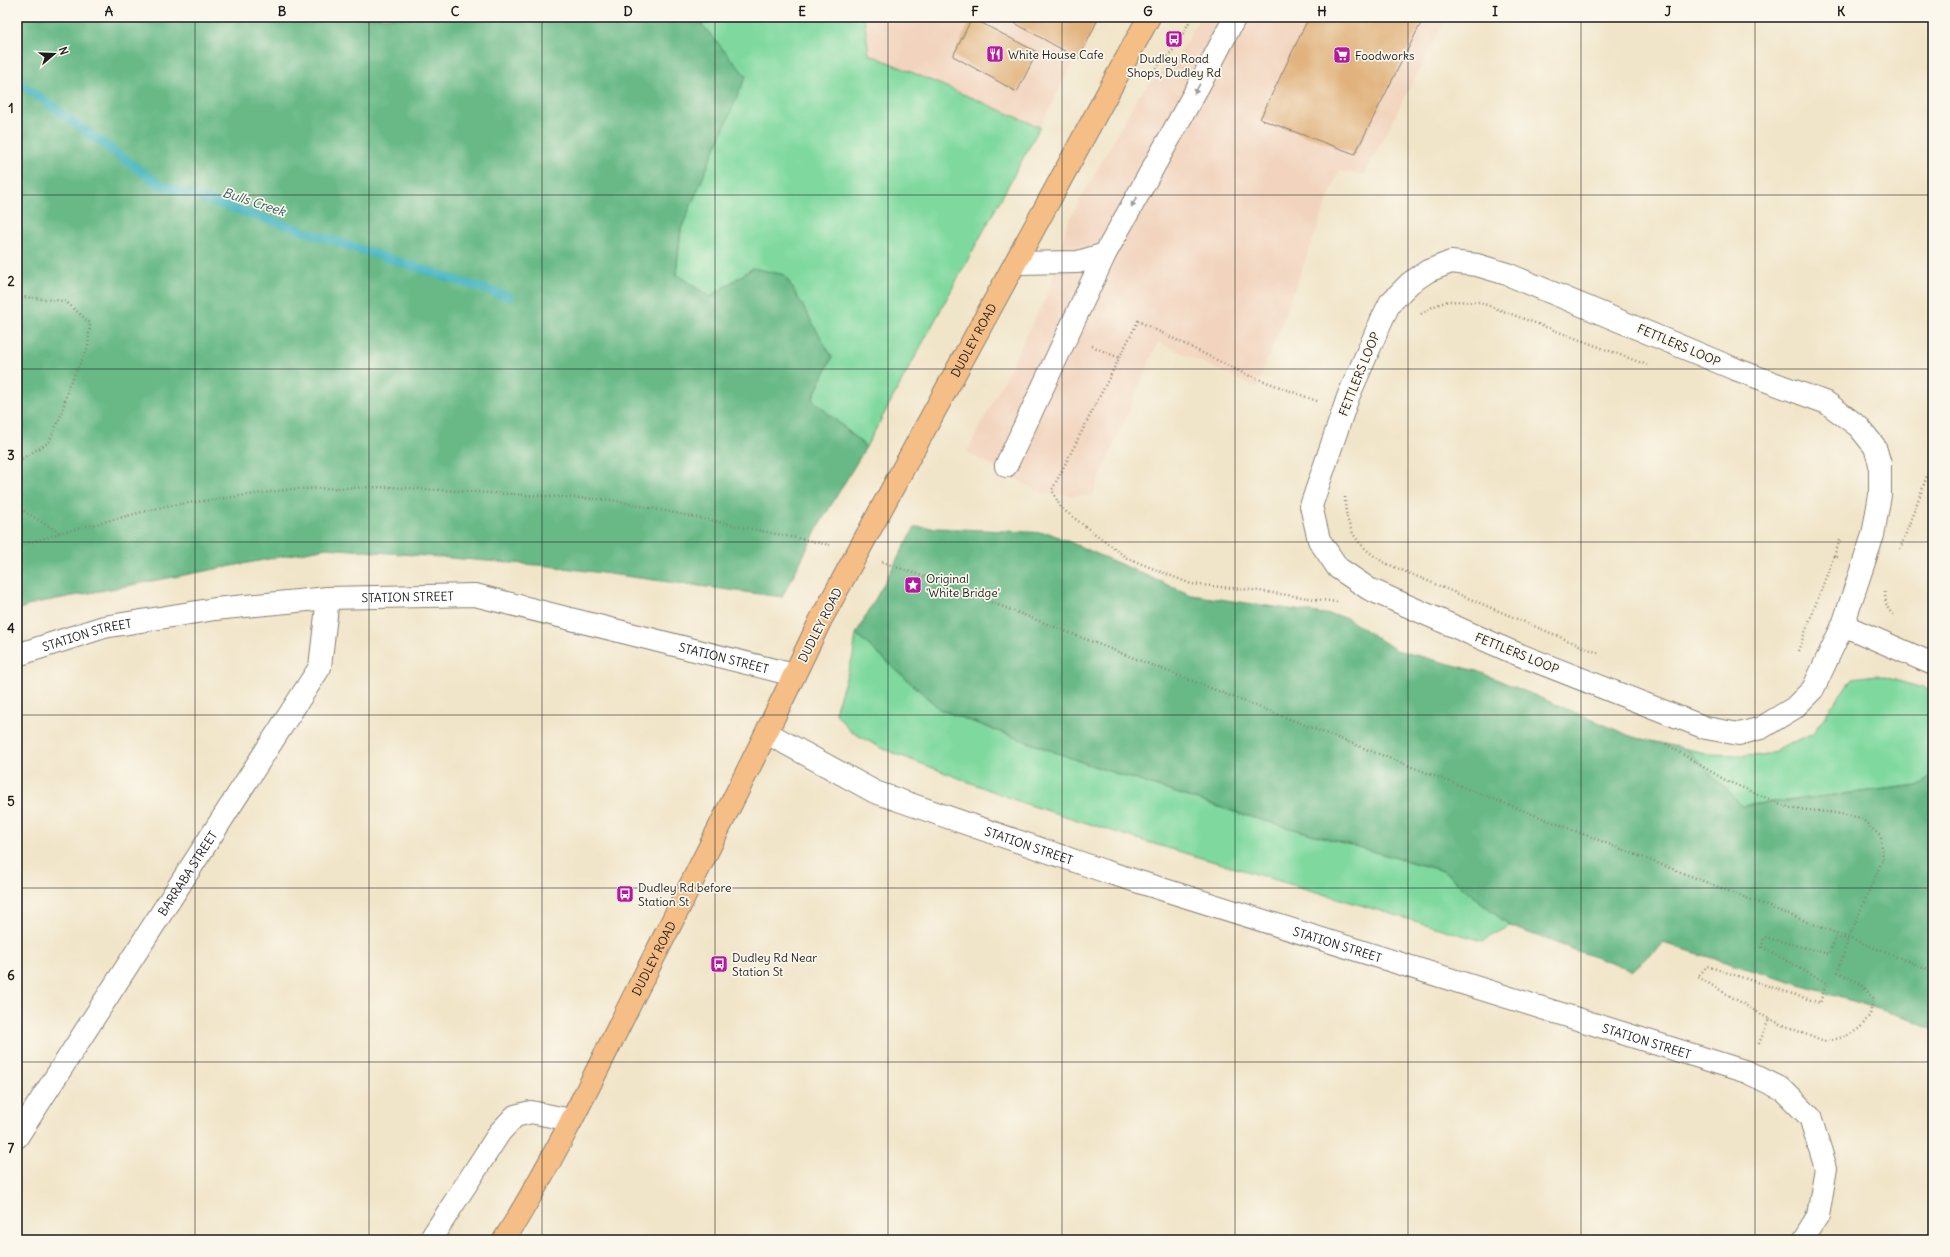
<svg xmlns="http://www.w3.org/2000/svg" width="1950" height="1257" viewBox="0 0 1950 1257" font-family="Delius,sans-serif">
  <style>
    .built { fill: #f2d4be }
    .green { fill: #7fd99f; stroke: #4e7a5e }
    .forest { fill: #67b986; stroke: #426a51 }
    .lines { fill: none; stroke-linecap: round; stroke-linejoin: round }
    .stream { stroke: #47b6bf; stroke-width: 9 }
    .building { fill: #e1b27d }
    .minor-casing { stroke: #868072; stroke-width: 24 }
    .major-casing { stroke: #868072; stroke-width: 24 }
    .path { stroke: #868072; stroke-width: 2.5; stroke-dasharray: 1 3; stroke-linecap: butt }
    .minor { stroke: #fff; stroke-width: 22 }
    .major { stroke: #f6be87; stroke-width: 22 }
    .major-bridge-casing { stroke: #868072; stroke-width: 24; stroke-linecap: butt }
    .major-bridge { stroke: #f6be87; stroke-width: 22 }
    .oneway { fill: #999 }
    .grid { fill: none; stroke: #1c1c1c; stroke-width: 1; stroke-opacity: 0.55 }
    .labels { text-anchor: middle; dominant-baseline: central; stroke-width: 3.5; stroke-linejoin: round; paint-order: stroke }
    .poi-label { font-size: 12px; fill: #1c1c1c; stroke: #fbf7ec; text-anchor: start }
    .street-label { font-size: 12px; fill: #1c1c1c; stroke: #fbf7ec }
    .water-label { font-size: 13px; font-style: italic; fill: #2d5a5d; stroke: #fbf7ec }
    .neatline { fill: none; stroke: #1c1c1c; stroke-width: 1.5 }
    .grid-label { font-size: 13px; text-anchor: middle; font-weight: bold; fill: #1c1c1c }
  </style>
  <rect width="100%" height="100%" fill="#fbf7ec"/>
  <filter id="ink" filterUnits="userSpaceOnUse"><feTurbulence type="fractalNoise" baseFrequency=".025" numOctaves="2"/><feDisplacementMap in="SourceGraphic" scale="8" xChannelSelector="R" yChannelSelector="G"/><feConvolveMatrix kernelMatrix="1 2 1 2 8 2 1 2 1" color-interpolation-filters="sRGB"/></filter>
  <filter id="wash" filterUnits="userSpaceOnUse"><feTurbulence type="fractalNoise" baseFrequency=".012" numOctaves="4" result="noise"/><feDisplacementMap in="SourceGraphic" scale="16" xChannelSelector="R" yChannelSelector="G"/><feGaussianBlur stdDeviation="0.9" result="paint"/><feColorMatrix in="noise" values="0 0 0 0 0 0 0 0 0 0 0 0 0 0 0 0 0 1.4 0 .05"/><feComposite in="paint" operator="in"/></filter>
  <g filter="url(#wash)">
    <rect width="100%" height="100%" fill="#f1e5c9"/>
    <g class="built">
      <polygon points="864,17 1096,17 1040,127 869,54"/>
      <polygon points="1200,17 1447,17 1364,175 1339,171 1257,388 1158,342 1092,496 1043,494 967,452 1048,293 1067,224 1138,96 1182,50"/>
    </g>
    <g class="green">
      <polygon points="701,17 864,17 869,54 1040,127 866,447 812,399 832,357 753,268 710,297 676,274 681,229 745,77 698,20"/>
      <polygon points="856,634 941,710 1090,765 1244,815 1443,871 1510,926 1482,941 1144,841 1023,803 881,748 850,731 835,712 853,656"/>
      <polygon points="1877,675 1933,691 1933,776 1919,785 1742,806 1687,749 1710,754 1764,756 1813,733 1852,678"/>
    </g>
    <g class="forest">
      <polygon points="17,17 646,17 698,20 746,76 681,229 676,274 710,297 753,268 785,275 832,357 812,399 866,447 821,522 782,597 549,566 327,548 36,603 17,610"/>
      <polygon points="915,527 1049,533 1191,595 1345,617 1396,650 1477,671 1633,737 1687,749 1742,806 1919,785 1933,776 1933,1029 1908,1018 1663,943 1632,971 1510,926 1443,871 1244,815 1090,765 941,710 856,634"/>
    </g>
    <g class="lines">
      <polyline class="stream" points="17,81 160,185 509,297"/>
    </g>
    <g id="blocks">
      <g class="building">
        <polygon points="1004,17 1099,17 1079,59"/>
        <polygon points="1309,17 1424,17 1355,154 1260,119"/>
        <polygon points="972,18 1037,52 1017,92 953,56"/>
      </g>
    </g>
  </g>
  <g filter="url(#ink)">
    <use href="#blocks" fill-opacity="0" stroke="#868072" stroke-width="1"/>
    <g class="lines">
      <defs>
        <g id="minor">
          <polygon points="1451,262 1477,265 1507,274 1735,369 1827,403 1859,427 1875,447 1880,464 1880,495 1873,535 1843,625 1813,689 1794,708 1761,728 1739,734 1706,728 1510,651 1369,589 1338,568 1319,540 1311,506 1348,397 1383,317 1390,303 1410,283 1428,271"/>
          <polyline points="1016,263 1078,262 1105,254 1209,67 1235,17"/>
          <polyline points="1006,466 1105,254"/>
          <polyline points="1843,625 1933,664"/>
          <path id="s1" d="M 17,655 L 104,627 L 215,609 L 328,598 L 475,595 L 794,675"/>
          <path id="s2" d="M 767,733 L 875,792 L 1104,871 L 1747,1072 L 1782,1089 L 1810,1117 L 1826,1168 L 1818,1216 L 1803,1240"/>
          <path id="s3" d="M 17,1137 L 320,667 L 328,598"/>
          <polyline points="430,1240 500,1132 515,1116 531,1112 571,1120"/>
        </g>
        <g id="major">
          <path id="s4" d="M 879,513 L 1149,17"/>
          <path id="s5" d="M 504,1240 C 553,1162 593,1078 634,996 C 698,871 761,746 821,619 L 830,603"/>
        </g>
      </defs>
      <use href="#minor" class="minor-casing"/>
      <use href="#major" class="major-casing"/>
      <g class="path">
        <polyline points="1153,71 1175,48 1192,17"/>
        <polyline points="17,299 23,297 65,301 90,323 88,348 69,385 61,415 49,442 17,462"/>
        <polyline points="1421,314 1434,306 1448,301 1479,302 1647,365"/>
        <polyline points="1092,346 1119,358"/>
        <polyline points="1317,401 1245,374 1138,321 1052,490 1061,508 1127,558 1191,584 1252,590 1337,602"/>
        <path d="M 1345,497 C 1345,530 1358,547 1385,563 L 1598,653"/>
        <polyline points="17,507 60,533"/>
        <polyline points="17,547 60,533 166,506 293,489 389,487 612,500 830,545"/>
        <polyline points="1900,549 1933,460"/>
        <polyline points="1838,557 1834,556 1840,540"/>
        <polyline points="882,562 937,581 1933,971"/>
        <path d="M 1885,592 C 1885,601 1886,609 1894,615"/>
        <polyline points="1798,651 1834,556"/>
        <polyline points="1666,744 1725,780 1790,808 1835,813 1861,818 1881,837 1883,859 1848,939 1835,938 1829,954 1764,937 1762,947 1826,983 1820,1003 1707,966 1698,977 1769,1019 1758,1046"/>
        <polyline points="1769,1019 1824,1042 1847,1036 1860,1028 1870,1015 1873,998 1861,984 1838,972 1848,939"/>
      </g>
      <use href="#minor" class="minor"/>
      <use href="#major" class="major"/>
      <defs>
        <polyline id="major-bridge" points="830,603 879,513"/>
      </defs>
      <use href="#major-bridge" class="major-bridge-casing"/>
      <use href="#major-bridge" class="major-bridge"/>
    </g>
    <defs><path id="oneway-solid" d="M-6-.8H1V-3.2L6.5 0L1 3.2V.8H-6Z"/></defs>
    <g class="oneway">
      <use href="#oneway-solid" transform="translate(1197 89) rotate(119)"/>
      <use href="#oneway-solid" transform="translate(1134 202) rotate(119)"/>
    </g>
  </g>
  <path class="grid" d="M 195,17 L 195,1240M 369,17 L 369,1240M 542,17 L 542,1240M 715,17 L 715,1240M 888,17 L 888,1240M 1062,17 L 1062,1240M 1235,17 L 1235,1240M 1408,17 L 1408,1240M 1581,17 L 1581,1240M 1755,17 L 1755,1240M 17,195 L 1933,195M 17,369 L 1933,369M 17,542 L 1933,542M 17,715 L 1933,715M 17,888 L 1933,888M 17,1062 L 1933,1062"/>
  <defs>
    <symbol id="bus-square" viewBox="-11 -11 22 22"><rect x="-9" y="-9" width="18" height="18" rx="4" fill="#b5179e" stroke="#fbf7ec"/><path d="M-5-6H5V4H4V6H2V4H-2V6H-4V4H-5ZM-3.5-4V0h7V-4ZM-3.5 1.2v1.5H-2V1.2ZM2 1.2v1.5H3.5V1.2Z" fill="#fff"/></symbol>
    <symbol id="restaurant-square" viewBox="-11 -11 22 22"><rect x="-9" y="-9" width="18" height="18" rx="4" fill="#b5179e" stroke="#fbf7ec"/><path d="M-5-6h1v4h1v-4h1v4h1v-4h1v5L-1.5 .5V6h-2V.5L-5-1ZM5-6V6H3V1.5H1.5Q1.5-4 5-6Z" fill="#fff"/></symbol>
    <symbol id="supermarket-square" viewBox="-11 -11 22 22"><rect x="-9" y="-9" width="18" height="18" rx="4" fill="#b5179e" stroke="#fbf7ec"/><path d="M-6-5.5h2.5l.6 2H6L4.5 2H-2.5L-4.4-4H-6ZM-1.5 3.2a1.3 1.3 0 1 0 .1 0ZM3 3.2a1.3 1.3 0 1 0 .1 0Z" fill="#fff"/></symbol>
    <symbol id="sight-square" viewBox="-11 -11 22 22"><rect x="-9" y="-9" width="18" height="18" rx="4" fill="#b5179e" stroke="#fbf7ec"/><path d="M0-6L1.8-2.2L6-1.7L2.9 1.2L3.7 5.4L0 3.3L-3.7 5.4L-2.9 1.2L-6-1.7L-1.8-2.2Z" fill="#fff"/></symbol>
  </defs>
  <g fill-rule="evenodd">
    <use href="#bus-square" x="1164" y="29" width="20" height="20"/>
    <use href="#restaurant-square" x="985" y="44" width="20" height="20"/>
    <use href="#supermarket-square" x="1332" y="45" width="20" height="20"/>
    <use href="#sight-square" x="903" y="575" width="20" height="20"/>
    <use href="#bus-square" x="615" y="884" width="20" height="20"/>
    <use href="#bus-square" x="709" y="954" width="20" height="20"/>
  </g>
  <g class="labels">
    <g class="poi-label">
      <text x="1008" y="54">White House Cafe</text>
      <text x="1355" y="55">Foodworks</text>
      <text x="1174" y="58" text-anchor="middle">Dudley Road<tspan x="1174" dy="14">Shops, Dudley Rd</tspan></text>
      <text x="926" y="578">Original<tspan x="926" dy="14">'White Bridge'</tspan></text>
      <text x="638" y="887">Dudley Rd before<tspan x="638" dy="14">Station St</tspan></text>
      <text x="732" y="957">Dudley Rd Near<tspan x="732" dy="14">Station St</tspan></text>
    </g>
    <g class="street-label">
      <text stroke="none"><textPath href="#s4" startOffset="197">DUDLEY ROAD</textPath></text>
      <text transform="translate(1679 345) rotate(23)">FETTLERS LOOP</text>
      <text transform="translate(1359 374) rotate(-68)">FETTLERS LOOP</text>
      <text stroke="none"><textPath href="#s1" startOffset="397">STATION STREET</textPath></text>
      <text transform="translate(820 625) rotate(-63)">DUDLEY ROAD</text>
      <text stroke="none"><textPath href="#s1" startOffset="73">STATION STREET</textPath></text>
      <text transform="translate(1517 653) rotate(22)">FETTLERS LOOP</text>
      <text stroke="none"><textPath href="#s1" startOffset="721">STATION STREET</textPath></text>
      <text stroke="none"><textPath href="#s2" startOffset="286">STATION STREET</textPath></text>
      <text stroke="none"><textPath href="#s3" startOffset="314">BARRABA STREET</textPath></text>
      <text stroke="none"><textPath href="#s2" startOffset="610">STATION STREET</textPath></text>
      <text stroke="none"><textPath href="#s5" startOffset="319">DUDLEY ROAD</textPath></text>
      <text stroke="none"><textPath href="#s2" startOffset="934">STATION STREET</textPath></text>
    </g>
    <g class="water-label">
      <text transform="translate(254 202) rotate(18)">Bulls Creek</text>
    </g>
  </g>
  <rect width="1950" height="1257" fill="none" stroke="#fbf7ec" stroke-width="44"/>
  <g transform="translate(54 54) rotate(71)" stroke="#fbf7ec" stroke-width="3" paint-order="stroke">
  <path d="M0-3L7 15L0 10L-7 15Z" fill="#1c1c1c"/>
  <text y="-6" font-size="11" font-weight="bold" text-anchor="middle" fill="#1c1c1c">N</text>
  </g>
  <rect x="22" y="22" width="1906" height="1213" class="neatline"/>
  <g class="grid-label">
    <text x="109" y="16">A</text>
    <text x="282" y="16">B</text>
    <text x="455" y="16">C</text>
    <text x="628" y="16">D</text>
    <text x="802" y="16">E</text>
    <text x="975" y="16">F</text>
    <text x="1148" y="16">G</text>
    <text x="1322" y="16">H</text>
    <text x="1495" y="16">I</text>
    <text x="1668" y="16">J</text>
    <text x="1841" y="16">K</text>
    <text x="11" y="113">1</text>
    <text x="11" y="286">2</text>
    <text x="11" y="460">3</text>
    <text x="11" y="633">4</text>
    <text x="11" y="806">5</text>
    <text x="11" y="980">6</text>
    <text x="11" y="1153">7</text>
  </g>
</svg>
